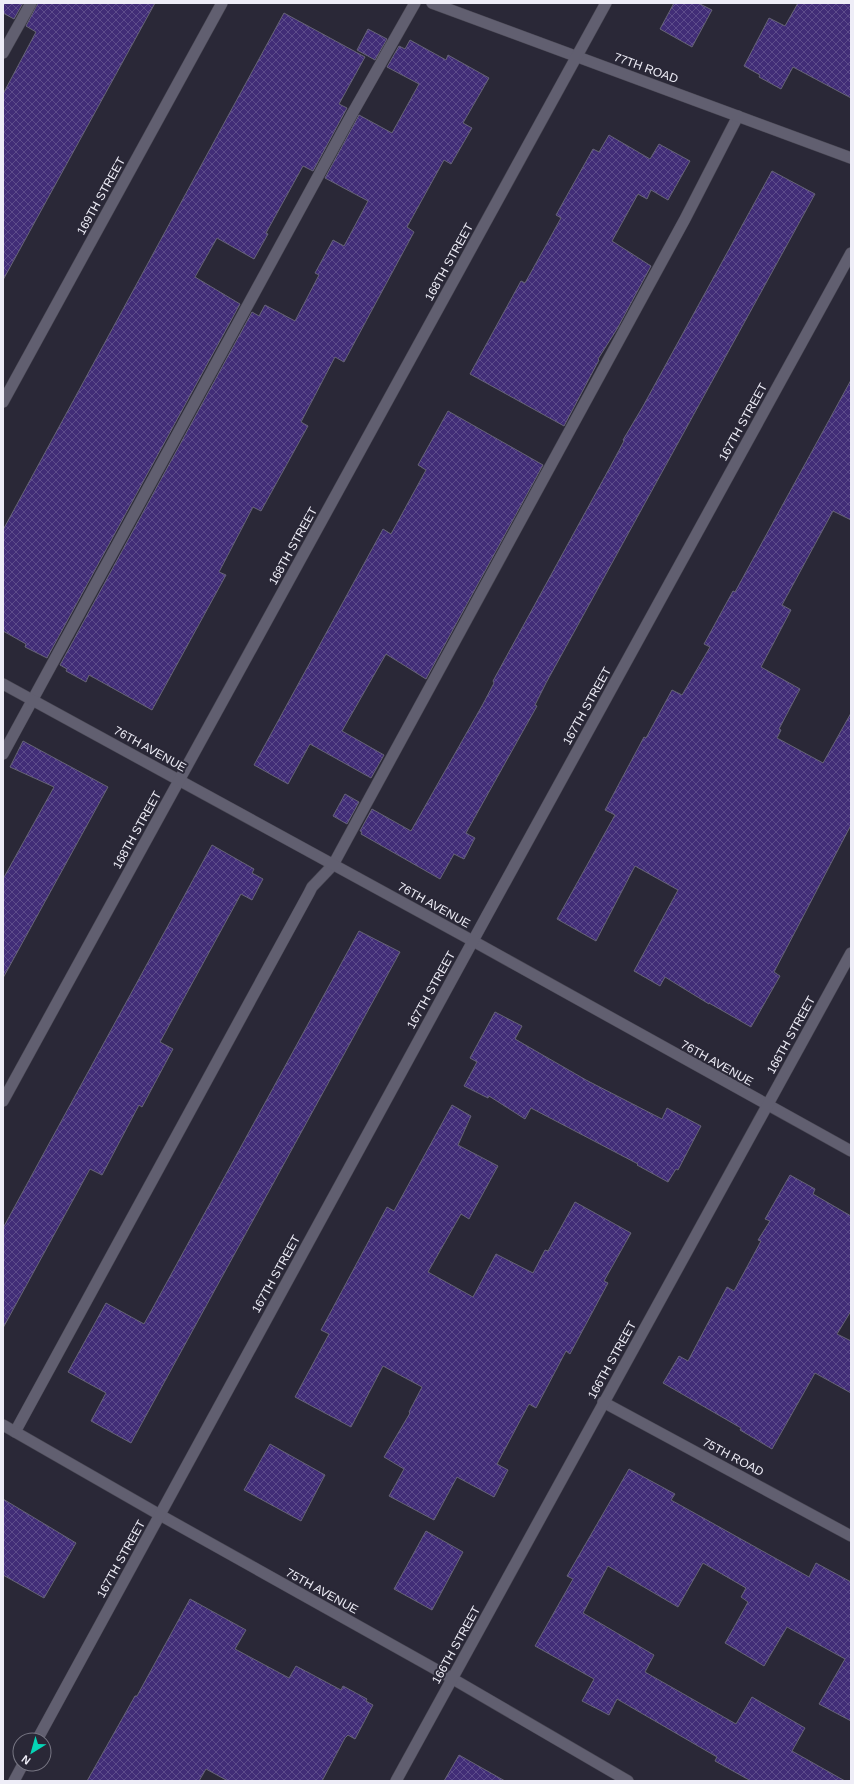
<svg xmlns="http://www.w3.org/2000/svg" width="854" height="1784" viewBox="0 0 854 1784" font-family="Arial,sans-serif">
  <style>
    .building { fill: url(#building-cross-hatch); stroke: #666476 }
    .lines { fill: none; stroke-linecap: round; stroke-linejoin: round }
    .service-casing { stroke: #484652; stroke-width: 12 }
    .minor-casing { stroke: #484652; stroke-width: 12 }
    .service { stroke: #615f70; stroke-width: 11 }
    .minor { stroke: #615f70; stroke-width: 11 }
    .labels { text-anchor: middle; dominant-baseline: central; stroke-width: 4; stroke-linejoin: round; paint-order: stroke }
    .street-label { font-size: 12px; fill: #eeedf7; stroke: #2a2837 }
  </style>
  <defs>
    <pattern id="building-cross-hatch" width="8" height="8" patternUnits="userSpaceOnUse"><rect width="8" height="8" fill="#412d77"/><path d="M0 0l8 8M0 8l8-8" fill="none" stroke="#5d4c8b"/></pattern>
  </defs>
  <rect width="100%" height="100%" fill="#2a2837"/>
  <g class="building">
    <polygon points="3,3 23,3 14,19 3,13"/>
    <polygon points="38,3 155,3 3,280 3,94 36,32 26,26"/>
    <polygon points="674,3 698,3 712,10 692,47 660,29"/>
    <polygon points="798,3 851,3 851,98 793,67 781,89 759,77 760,75 744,66 769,18 785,26"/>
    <polygon points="284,13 365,57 339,104 347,108 313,171 303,166 266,233 268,234 254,259 217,238 195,277 240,304 47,658 25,647 26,644 3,631 3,530"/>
    <polygon points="368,29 387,39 375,60 357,50"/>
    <polygon points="410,40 446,60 448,55 489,78 463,123 472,128 451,164 444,160 407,227 414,232 344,362 335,357 301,422 308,426 261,511 253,507 219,572 226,575 152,710 89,675 86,682 66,671 67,669 60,665 252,312 259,316 265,305 295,321 319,275 315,273 333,240 344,246 368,201 325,178 359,115 392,133 419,84 387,67 399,46 405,49"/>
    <polygon points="609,135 650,159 659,144 690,161 668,200 651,190 647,199 638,194 612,241 651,266 617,329 598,359 599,360 564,426 470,374 521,281 525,283 561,218 556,215 593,149 599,152"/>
    <polygon points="772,171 815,194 546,683 535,705 537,706 466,833 475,838 464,859 454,854 440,879 361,834 362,832 360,831 372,809 411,831 483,704 494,683 493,681 609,469 624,441 623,440 642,408"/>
    <polygon points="851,380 851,520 833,511 782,605 791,610 761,667 800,689 779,729 781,730 777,738 823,763 851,713 851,825 774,972 780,976 751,1027 709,1003 709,1004 665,977 660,986 634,971 678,890 635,866 596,941 557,919 615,815 605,810 644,737 646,738 672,690 682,695 710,647 704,644 733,591 735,592"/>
    <polygon points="448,411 543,465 426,679 386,654 342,731 384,755 371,778 310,744 288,784 254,765 383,529 391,534 426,470 418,465"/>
    <polygon points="23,741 108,787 3,978 3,879 54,787 10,767"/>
    <polygon points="345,794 359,802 347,824 333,816"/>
    <polygon points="212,845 254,869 252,873 263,879 252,900 241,894 160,1042 173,1049 142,1107 139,1105 102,1175 90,1169 3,1328 3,1228"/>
    <polygon points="359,931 400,952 131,1443 91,1421 106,1393 68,1372 106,1303 144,1324"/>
    <polygon points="495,1012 522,1026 515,1039 586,1080 662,1119 667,1108 701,1126 678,1170 676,1169 668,1182 637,1165 638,1164 531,1108 525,1119 489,1096 488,1098 464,1086 477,1062 470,1058"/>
    <polygon points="452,1105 471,1116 458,1145 498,1166 469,1219 461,1214 428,1272 473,1297 496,1254 533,1273 545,1250 548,1251 575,1202 631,1233 604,1281 608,1283 570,1354 566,1351 536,1408 529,1404 497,1464 508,1470 494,1497 457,1477 434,1520 389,1496 404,1469 384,1457 410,1413 409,1412 422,1387 383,1366 351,1427 295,1397 329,1334 321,1330 387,1207 394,1211"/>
    <polygon points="790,1175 815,1189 813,1194 851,1216 851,1311 837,1334 851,1341 851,1393 815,1373 772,1449 740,1430 741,1428 663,1383 679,1356 688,1361 727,1287 734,1291 761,1241 758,1240 770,1221 765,1219"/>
    <polygon points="270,1444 325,1475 301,1521 244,1490"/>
    <polygon points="629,1469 675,1494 671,1500 809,1577 816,1563 851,1582 851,1721 819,1704 845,1659 787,1627 764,1666 725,1643 748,1602 741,1597 746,1588 703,1563 678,1607 608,1566 583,1613 654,1655 645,1672 736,1724 752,1697 805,1728 792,1751 845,1781 751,1781 715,1761 717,1757 617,1699 609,1715 582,1701 594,1679 535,1646 573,1579 567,1576"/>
    <polygon points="3,1499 76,1543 44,1598 3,1575"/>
    <polygon points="426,1531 463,1552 432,1610 394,1589"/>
    <polygon points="190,1599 246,1630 235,1649 289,1678 296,1666 341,1690 343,1686 367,1699 366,1701 373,1705 355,1739 348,1735 345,1738 322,1781 228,1781 206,1769 199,1781 87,1781 135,1696 137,1696"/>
    <polygon points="459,1755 505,1781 444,1781"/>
  </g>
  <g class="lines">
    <defs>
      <g id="service">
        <polyline points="3,53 31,3"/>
        <polyline points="3,754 352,114 415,3"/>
        <polyline points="15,1432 309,893 312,887 333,865 346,841 685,219 738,116"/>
      </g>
      <g id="minor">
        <polyline points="432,3 851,158"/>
        <polyline points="3,402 222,3"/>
        <polyline points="3,684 473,941 851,1151"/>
        <polyline points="3,1101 606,3"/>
        <polyline points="603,1402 851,1536"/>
        <polyline points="3,1425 160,1515 453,1679 628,1781"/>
        <polyline points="37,1740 486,917 851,253"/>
        <polyline points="14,1781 23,1764"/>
        <polyline points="396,1781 851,953"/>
      </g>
    </defs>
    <use href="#service" class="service-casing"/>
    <use href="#minor" class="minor-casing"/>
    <use href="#service" class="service"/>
    <use href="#minor" class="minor"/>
  </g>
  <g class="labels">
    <g class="street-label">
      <text transform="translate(646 68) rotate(20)">77TH ROAD</text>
      <text transform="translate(101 196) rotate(-61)">169TH STREET</text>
      <text transform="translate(449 262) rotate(-61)">168TH STREET</text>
      <text transform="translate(743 422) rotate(-61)">167TH STREET</text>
      <text transform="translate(293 546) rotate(-61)">168TH STREET</text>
      <text transform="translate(587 706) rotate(-61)">167TH STREET</text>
      <text transform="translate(150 749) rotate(29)">76TH AVENUE</text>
      <text transform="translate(137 830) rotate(-61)">168TH STREET</text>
      <text transform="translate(434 905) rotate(29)">76TH AVENUE</text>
      <text transform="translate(431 990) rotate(-61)">167TH STREET</text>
      <text transform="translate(791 1035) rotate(-61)">166TH STREET</text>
      <text transform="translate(717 1063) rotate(29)">76TH AVENUE</text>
      <text transform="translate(276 1274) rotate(-61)">167TH STREET</text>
      <text transform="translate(612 1360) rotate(-61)">166TH STREET</text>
      <text transform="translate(733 1457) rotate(28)">75TH ROAD</text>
      <text transform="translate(121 1559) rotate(-61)">167TH STREET</text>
      <text transform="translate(322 1591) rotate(29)">75TH AVENUE</text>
      <text transform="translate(456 1645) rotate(-61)">166TH STREET</text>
    </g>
  </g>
  <rect width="854" height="1784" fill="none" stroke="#eeedf7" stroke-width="8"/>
  <g transform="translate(32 1752) rotate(217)"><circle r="19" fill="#2a2837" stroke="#787784"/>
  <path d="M0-3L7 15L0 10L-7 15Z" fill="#05d5b6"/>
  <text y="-6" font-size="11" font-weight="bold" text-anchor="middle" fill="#eeedf7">N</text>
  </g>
</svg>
